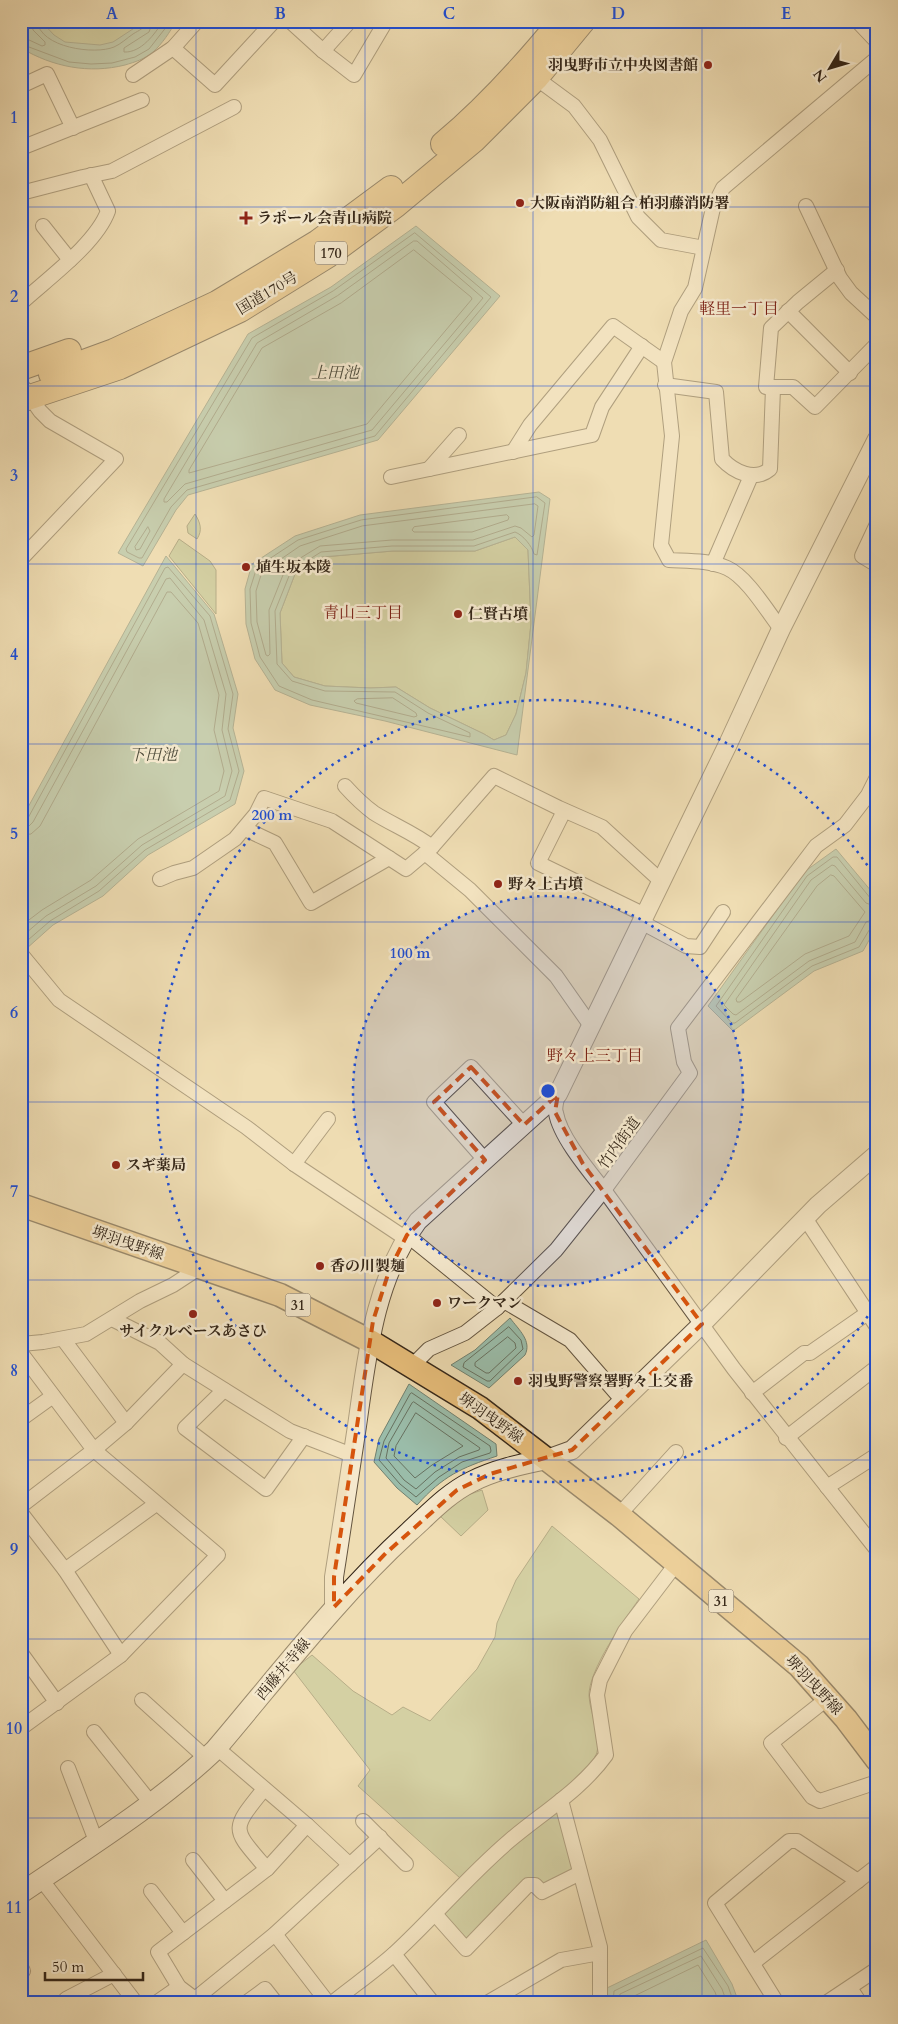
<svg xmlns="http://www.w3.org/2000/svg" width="898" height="2024" viewBox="0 0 898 2024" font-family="Cardo,'Noto Serif JP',serif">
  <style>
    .green { fill: #b4c291; stroke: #747454 }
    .water { fill: #9abca9; stroke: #71806f; fill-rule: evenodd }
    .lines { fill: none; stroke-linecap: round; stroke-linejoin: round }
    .shore { stroke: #677160; stroke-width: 1 }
    .minor-casing { stroke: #63543f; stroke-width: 16 }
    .tertiary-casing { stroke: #63543f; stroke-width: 20 }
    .secondary-casing { stroke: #342618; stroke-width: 22 }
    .primary-casing { stroke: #342618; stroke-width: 25 }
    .trunk-casing { stroke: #342618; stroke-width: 26 }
    .minor { stroke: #f5e9ce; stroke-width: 14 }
    .tertiary { stroke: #f5e9ce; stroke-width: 18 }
    .secondary { stroke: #f5e9ce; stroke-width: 20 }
    .primary { stroke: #e8be7a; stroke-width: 22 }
    .trunk { stroke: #e8be7a; stroke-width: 24 }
    .marked { fill: none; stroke: #d6540d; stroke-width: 4; stroke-dasharray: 10 6; stroke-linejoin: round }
    .grid { fill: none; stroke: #1d4ed8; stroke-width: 1; stroke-opacity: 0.55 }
    .ring { fill: none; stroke: #1d4ed8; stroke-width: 2.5; stroke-dasharray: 2.5 5 }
    .poi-dot { fill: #8f2418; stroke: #f5e9ce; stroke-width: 2 }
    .labels { text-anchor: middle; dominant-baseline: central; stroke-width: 5; stroke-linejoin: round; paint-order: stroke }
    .shield { fill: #f5e9ce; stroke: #6e604f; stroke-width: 1 }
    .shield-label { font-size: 14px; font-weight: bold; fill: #342618 }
    .poi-label { font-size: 15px; font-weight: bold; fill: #342618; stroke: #f5e9ce; text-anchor: start }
    .street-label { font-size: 15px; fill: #342618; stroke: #f5e9ce }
    .neighbourhood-label { font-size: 16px; fill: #7a1f14; stroke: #f5e9ce }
    .water-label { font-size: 16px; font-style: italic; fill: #4e4c3c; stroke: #f5e9ce }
    .centre { fill: #1d4ed8; stroke: #f5e9ce; stroke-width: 2.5 }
    .ring-label { font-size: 15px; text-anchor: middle; font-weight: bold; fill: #1d4ed8; stroke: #f5e9ce; stroke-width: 5; stroke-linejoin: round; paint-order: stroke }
    .neatline { fill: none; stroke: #1d4ed8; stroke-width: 2 }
    .grid-label { font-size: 16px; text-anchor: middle; font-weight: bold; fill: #1d4ed8 }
  </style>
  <rect width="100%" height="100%" fill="#efddb3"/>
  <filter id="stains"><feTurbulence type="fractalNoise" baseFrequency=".004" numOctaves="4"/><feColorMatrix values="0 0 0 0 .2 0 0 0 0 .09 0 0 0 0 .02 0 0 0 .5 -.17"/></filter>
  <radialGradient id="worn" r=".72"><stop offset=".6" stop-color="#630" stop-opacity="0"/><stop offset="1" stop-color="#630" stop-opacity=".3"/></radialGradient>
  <g class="green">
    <polygon points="35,21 150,21 126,44 61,50"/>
    <path d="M 195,514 C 200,522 203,530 197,539 L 188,533 L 187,526 Z"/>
    <polygon points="515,537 528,550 531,623 526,673 516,714 506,735 494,740 484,734 430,708 396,687 370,688 325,686 294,677 282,663 280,613 295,574 322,557 393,551 475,551"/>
    <polygon points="179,539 210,561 216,570 216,614 169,556"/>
    <polygon points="482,1490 488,1510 461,1536 439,1515 465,1496"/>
    <path d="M 552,1526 L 639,1599 C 624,1620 588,1671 589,1696 C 590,1715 602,1733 597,1752 C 591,1776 485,1857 460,1878 L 358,1786 L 370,1770 L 293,1670 L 312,1655 L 353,1691 L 392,1715 L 403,1707 L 430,1721 L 477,1669 L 495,1637 L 497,1623 L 516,1580 Z"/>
    <polygon points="559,1807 575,1871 543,1887 537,1881 466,1943 441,1914 469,1882"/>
  </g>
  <g class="water">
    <path d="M 21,21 L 41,21 L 54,35 L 65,42 L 100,45 L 113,42 L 145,21 L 176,21 C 170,32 162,44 153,52 C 145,59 135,62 125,65 C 89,74 53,67 21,48 Z"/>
    <polygon points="416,226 500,296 378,440 188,495 176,510 143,566 118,553 248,334 331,287"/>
    <path d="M 539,492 L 550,499 L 517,755 L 385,721 L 310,705 L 275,690 L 255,659 L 246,624 L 245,589 L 252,564 L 295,536 L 360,515 ZM 515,537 L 528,550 L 531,623 L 526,673 L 516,714 L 506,735 L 494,740 L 484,734 L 430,708 L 396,687 L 370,688 L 325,686 L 294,677 L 282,663 L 280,613 L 295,574 L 322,557 L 393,551 L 475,551 Z"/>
    <polygon points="166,556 214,614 238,694 233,728 244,771 235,804 148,855 103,896 53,925 26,949 21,942 21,820"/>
    <polygon points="836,849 877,898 877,926 863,951 814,971 733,1031 708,1006 804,872"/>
    <path d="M 510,1318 C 519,1330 532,1341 525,1355 L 489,1388 L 451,1365 L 475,1350 Z"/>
    <path d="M 409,1384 L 496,1444 L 497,1456 C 461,1468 443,1476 417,1505 L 397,1488 L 374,1462 L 379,1439 Z"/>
    <polygon points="706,1940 732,1984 739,2003 608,2003 607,1988"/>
  </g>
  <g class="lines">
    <g class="shore">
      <path d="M 37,21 C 40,48 95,55 114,47 C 121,44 127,38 133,34 C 139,30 145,29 146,21"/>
      <path d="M 153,21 L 149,32 L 124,48 L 124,52 C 141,53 155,34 163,21"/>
      <polyline points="21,38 27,39 42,46 45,45 45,42 33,30 31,21"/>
      <polyline points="21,44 69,62 91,64 112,63 135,57 149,49 171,21"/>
      <polygon points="415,233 491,297 375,436 187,490 171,507 142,558 139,558 127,552 126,549 252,338 333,291"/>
      <polygon points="414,241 417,241 483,298 372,430 185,484 167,502 164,502 164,499 257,343 337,296"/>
      <polygon points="414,250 471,297 472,299 367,424 189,473 189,470 262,348 341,303"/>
      <path d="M 537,497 L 545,503 L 537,555 L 534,554 C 532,546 523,535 515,532 L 474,546 L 392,546 L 321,552 L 291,571 L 275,611 L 277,664 L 292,681 L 325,691 L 395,692 L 428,713 L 470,733 L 470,737 L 312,700 L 279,686 L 260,657 L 251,623 L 250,589 L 257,567 L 298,540 L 361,520 Z"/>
      <polygon points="535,504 538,506 534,535 532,537 521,528 515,526 473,540 392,540 320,546 289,565 285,570 269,610 270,654 268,656 266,655 257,622 256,591 262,572 300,546 362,526"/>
      <polygon points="507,515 509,517 508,520 472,532 414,532 412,530 414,527"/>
      <polygon points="148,527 150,531 140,549 136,550 135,547"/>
      <polygon points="393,698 416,713 417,716 414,717 356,703 354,701 357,699"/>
      <polyline points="21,822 28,818 165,568 168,567 210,616 233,694 228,729 239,771 230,800 145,850 99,891 50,921 28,940 21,940"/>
      <polyline points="21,828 28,827 33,822 166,579 170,578 204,620 226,694 222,730 232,771 225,796 142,845 96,886 46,916 26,933 21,934"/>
      <polyline points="21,835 31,834 40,826 167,592 171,592 198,623 219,695 214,730 224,771 219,791 138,839 91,880 42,910 21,926"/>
      <polygon points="831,875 834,876 865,912 849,936 805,954 740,1002 737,1002 736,999 817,886"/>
      <polyline points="877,901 871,899 837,857 833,857 807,876 716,1006 732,1023 735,1023 812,966 859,947 871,927 877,925"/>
      <polyline points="877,907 866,903 835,866 832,865 811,880 724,1005 733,1014 736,1015 809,961 855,942 866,922 877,918"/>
      <polygon points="509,1327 521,1340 523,1349 490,1381 487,1381 463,1367 464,1363"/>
      <polygon points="508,1337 515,1343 516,1348 489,1373 486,1373 475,1366 475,1363"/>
      <polygon points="412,1393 490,1446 491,1451 490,1453 462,1462 439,1477 416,1497 400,1484 379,1460 384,1441 410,1394"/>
      <polygon points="414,1402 480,1448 479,1450 459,1457 435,1472 416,1489 404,1480 386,1458 389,1443 412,1403"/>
      <polygon points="416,1413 463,1446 432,1465 415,1478 394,1456 396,1446"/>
      <polyline points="613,2003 614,1991 703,1948 728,1986 734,2003"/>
      <polyline points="619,2003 620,1994 701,1956 722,1989 727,2003"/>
      <polyline points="627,2003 628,1999 698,1965 715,1992 719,2003"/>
    </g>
    <defs>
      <g id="minor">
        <polyline points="290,21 323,51 354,75 386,21"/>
        <polyline points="173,48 215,85 274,21"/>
        <polyline points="323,51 350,21"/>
        <polyline points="133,75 173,48 197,21"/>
        <polyline points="536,78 574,106 600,140 638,217 661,240 704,248"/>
        <polyline points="21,86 47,74 73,128"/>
        <polyline points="21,148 142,100"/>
        <polyline points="21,193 83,177 112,171 234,107"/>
        <polyline points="806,206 840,278 851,293 877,317"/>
        <polyline points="43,226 70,260"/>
        <polyline points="837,270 798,302 771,328 766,387 793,387 815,407 877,344"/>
        <path d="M 21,303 C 47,279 96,244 108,211 L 91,175"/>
        <polyline points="788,311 850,373"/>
        <polyline points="21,384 40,411 50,421 116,459 21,559"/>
        <path d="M 665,385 L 716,392 L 722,459 C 734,472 755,482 770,469 L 773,388"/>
        <polyline points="513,452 530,425 613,326 664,362"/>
        <polyline points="429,469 459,435"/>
        <polyline points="391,477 592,435 602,407 642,346"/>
        <polyline points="877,524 862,556 877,565"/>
        <polyline points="713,564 751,476"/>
        <path d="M 781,629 C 767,611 747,577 727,568 C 710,560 687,561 669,560 L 661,545 L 672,436 L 664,362 L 681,311 L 695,288 L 713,208 L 723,188 L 877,58"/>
        <path d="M 345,786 C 354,796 363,805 374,813 C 393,825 414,833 432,847"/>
        <polyline points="564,811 538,863 645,915"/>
        <polyline points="245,829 275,843 311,903 389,858"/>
        <polyline points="425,853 470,890 556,976 591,1026"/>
        <polyline points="160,879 174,873 193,868 235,839 256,814 264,798 332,821 406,869 432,847 494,776 559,808 602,827 661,881"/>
        <polyline points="641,922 686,946 700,947 723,912"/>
        <polyline points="21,954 59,1000 246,1127 294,1164 405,1238"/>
        <path d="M 558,1094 C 557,1099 554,1108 556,1113 C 560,1137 589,1171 604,1190 L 734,1369 L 877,1550"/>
        <polyline points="485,1160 434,1102 471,1067 524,1125"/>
        <polyline points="294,1164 328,1119"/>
        <polyline points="805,1218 877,1327"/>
        <polyline points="407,1235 497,1308"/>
        <polyline points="504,1301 570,1340 623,1401"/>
        <polyline points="63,1339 126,1423"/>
        <polyline points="21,1344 43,1342 86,1334 140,1301 173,1285 199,1268"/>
        <polyline points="21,1353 94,1450 218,1555 121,1655 21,1728"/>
        <polyline points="183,1364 290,1431 352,1455"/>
        <polyline points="412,1366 429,1349 465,1333 497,1308 556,1250 604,1190 690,1073 684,1062 678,1028 816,846 845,825 868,795 877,777"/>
        <polyline points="224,1390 185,1428 266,1489 304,1436"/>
        <polyline points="752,1393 804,1353 810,1353 869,1312"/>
        <polyline points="21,1419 53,1396"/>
        <polyline points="786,1438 877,1367"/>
        <polyline points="827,1487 877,1455"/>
        <polyline points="21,1506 94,1450 126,1423 183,1364 160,1343 112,1319"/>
        <polyline points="21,1513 65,1570 121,1655"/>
        <polyline points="619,1515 676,1452"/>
        <polyline points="65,1570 156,1504"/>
        <polyline points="21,1653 57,1703"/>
        <polyline points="828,1698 771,1743 812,1797 820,1801 877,1782"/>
        <polyline points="142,1700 206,1758"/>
        <polyline points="94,1732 150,1802"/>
        <polyline points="217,1748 307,1825 350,1865"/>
        <polyline points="68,1768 96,1841"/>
        <path d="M 264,1789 C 230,1831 232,1828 267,1869"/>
        <polyline points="561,1800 600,1947 600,2003"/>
        <polyline points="363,1821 406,1864"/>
        <polyline points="193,1860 225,1901"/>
        <polyline points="41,1879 136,2003"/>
        <polyline points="151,1891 183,1933"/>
        <polyline points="435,1914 466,1949 528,1885 535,1885 542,1892 580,1873"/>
        <polyline points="275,1934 328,2003"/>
        <polyline points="394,1954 433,2003"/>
        <polyline points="753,1963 877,1866"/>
        <polyline points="21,1967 23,1971"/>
        <polyline points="850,1988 860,2003"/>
        <polyline points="66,1999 114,1974"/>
        <polyline points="195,1999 275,1934 380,1837"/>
        <polyline points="156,2003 179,1987"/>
        <polyline points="196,2003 195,1999 179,1987 158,1952 267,1869 307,1825"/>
        <polyline points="246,2003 265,1989 276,2003"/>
        <path d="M 332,2003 C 353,1986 375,1971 395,1953 C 434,1917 468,1876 509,1841 C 542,1813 581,1790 606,1755 L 597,1695 L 600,1680 L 625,1631 L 676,1564"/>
        <polyline points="487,2003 561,1960 600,1953"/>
        <polyline points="777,2003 715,1903 789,1841 797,1841 858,1881"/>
        <polyline points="826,2003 877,1969"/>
      </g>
      <g id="tertiary">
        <polyline points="860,21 877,39"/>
        <polyline points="547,1459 572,1450 702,1324 818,1205 877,1154"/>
        <path d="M 334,1607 L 334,1577 C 342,1527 349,1477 357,1426 C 367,1356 374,1280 418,1221 L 558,1094 L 728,744 L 781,629 L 877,439"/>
      </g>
      <path id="secondary" d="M 21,1893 C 87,1848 157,1805 215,1750 C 278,1676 337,1598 409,1532 C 429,1514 447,1494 471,1482 C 494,1470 522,1464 547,1459"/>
      <polyline id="primary" points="21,1205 280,1295 370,1341 480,1408 619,1515 799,1666 846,1719 877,1760"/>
      <g id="trunk">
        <path d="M 443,144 C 486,108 525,65 561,21"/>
        <polyline points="21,368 69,351"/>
        <polyline points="51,374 114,351 217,303 318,242 391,188"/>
        <polyline points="21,400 120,367 240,310 327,256 396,205 474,140 536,78 583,21"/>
      </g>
    </defs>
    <use href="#minor" class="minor-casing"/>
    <use href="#tertiary" class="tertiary-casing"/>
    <use href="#secondary" class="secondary-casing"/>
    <use href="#primary" class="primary-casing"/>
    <use href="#trunk" class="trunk-casing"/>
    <use href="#minor" class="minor"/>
    <use href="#tertiary" class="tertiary"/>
    <use href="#secondary" class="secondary"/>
    <use href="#primary" class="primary"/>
    <use href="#trunk" class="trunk"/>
  </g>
  <path d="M0 0H898V2024H0ZM 471,1067 L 524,1125 L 558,1094 L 555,1112 L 583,1164 L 702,1324 L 572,1450 L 490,1474 L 457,1490 L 386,1553 L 334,1607 L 334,1577 L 373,1321 L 389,1271 L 407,1235 L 485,1160 L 434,1102 Z" fill="#efddb3" fill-opacity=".55" fill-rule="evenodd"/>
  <path class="marked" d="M 471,1067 L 524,1125 L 558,1094 L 555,1112 L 583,1164 L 702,1324 L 572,1450 L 490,1474 L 457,1490 L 386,1553 L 334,1607 L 334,1577 L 373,1321 L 389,1271 L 407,1235 L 485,1160 L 434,1102 Z"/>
  <path class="grid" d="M 196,21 L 196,2003M 365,21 L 365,2003M 533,21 L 533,2003M 702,21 L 702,2003M 21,207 L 877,207M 21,386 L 877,386M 21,564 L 877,564M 21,744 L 877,744M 21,922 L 877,922M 21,1102 L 877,1102M 21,1280 L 877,1280M 21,1460 L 877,1460M 21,1639 L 877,1639M 21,1818 L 877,1818"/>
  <circle cx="548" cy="1091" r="195" fill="#1d4ed8" fill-opacity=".12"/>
  <g class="ring">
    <circle cx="548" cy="1091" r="195"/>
    <path d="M876 1304A391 391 0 1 1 876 878"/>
  </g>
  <g class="poi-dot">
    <circle cx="708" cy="65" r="5"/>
    <circle cx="520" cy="203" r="5"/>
    <path d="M243.5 210.5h5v5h5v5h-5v5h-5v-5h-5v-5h5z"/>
    <circle cx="246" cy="567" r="5"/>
    <circle cx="458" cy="614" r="5"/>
    <circle cx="498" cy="884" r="5"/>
    <circle cx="116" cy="1165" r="5"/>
    <circle cx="320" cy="1266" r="5"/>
    <circle cx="437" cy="1303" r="5"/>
    <circle cx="193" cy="1314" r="5"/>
    <circle cx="518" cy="1381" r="5"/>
  </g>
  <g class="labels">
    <g class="shield">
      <rect x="315" y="241.5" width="32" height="23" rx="4"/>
      <rect x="285.5" y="1293.5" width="25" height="23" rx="4"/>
      <rect x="708.5" y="1589.5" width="25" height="23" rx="4"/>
    </g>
    <g class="shield-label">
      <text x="331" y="253">170</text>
      <text x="298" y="1305">31</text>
      <text x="721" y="1601">31</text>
    </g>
    <g class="poi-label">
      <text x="698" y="65" text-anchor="end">羽曳野市立中央図書館</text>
      <text x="530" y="203">大阪南消防組合 柏羽藤消防署</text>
      <text x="257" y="218">ラポール会青山病院</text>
      <text x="256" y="567">埴生坂本陵</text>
      <text x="468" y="614">仁賢古墳</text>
      <text x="508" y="884">野々上古墳</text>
      <text x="126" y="1165">スギ薬局</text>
      <text x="330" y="1266">香の川製麺</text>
      <text x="447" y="1303">ワークマン</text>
      <text x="193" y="1331" text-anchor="middle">サイクルベースあさひ</text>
      <text x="528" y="1381">羽曳野警察署野々上交番</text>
    </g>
    <g class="street-label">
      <text transform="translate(267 293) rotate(-31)">国道170号</text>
      <text transform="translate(619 1143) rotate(-54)">竹内街道</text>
      <text transform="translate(128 1243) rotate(19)">堺羽曳野線</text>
      <text transform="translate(491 1418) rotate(35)">堺羽曳野線</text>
      <text transform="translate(283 1669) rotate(-50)">西藤井寺線</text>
      <text transform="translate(814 1685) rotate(47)">堺羽曳野線</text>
    </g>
    <g class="neighbourhood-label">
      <text x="739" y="309">軽里一丁目</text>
      <text x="363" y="613">青山三丁目</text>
      <text x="595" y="1056">野々上三丁目</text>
    </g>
    <g class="water-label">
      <text x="335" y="373">上田池</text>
      <text x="153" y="755">下田池</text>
    </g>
  </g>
  <circle cx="548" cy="1091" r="8" class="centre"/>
  <g class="ring-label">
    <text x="272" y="820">200 m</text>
    <text x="410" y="958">100 m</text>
  </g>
  <rect width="898" height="2024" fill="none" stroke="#efddb3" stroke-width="55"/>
  <g transform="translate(830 68) rotate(232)" stroke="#f5e9ce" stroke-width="4" paint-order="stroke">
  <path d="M0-4L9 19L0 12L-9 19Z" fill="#342618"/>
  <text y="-8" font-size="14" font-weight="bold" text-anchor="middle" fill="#342618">N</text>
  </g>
  <path d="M45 1972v8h98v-8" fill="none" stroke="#342618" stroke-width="2.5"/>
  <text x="52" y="1972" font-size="15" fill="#342618" stroke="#f5e9ce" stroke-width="4" paint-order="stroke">50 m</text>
  <rect x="28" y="28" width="842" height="1968" class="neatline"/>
  <g class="grid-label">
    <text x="112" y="19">A</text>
    <text x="280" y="19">B</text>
    <text x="449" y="19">C</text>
    <text x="618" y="19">D</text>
    <text x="786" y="19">E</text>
    <text x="14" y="123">1</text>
    <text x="14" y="302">2</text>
    <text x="14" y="481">3</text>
    <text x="14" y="660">4</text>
    <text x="14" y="839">5</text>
    <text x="14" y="1018">6</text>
    <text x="14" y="1197">7</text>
    <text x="14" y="1376">8</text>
    <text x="14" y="1555">9</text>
    <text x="14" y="1734">10</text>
    <text x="14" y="1913">11</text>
  </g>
  <rect width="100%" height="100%" filter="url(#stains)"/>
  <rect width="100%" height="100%" fill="url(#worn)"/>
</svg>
